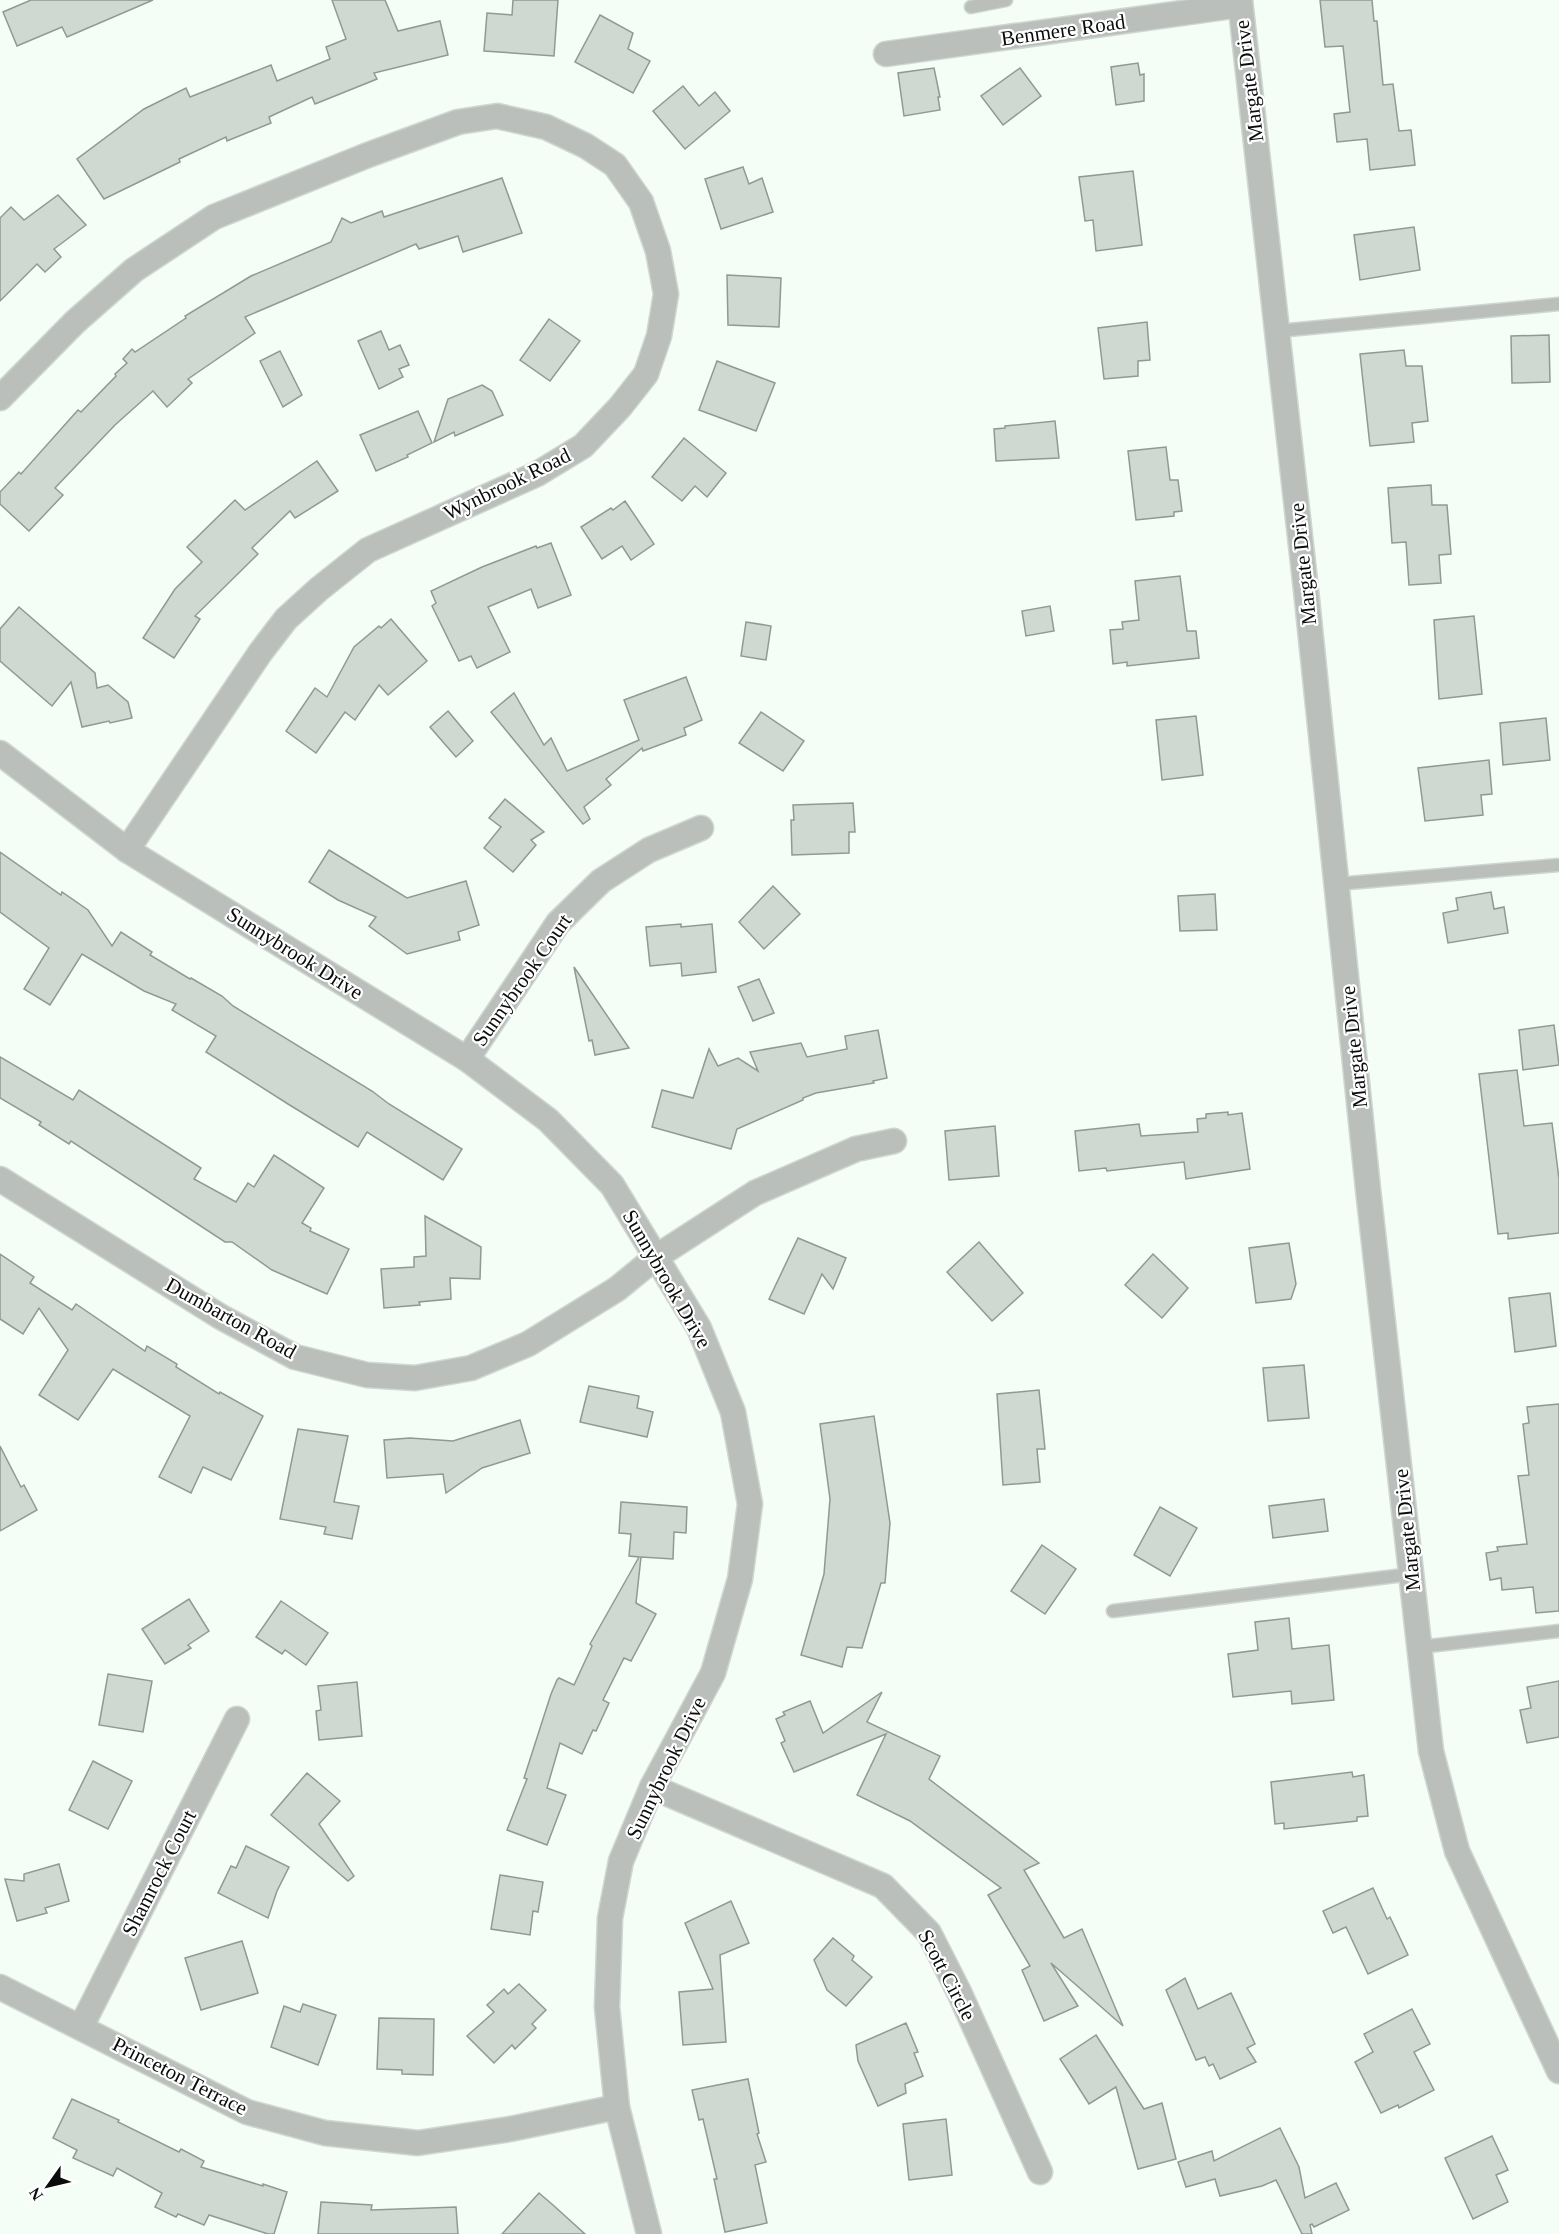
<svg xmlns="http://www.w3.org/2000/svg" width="1559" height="2234" viewBox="0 0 1559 2234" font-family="'Times New Roman',serif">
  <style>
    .building { fill: #cfd8d1; stroke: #909992; stroke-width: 1.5 }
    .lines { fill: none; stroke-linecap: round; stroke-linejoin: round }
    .service-casing { stroke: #ced7d0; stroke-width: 15 }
    .minor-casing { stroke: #ced7d0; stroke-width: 27 }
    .service { stroke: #bbbfbb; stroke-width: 12 }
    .minor { stroke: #bbbfbb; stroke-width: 24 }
    .labels { text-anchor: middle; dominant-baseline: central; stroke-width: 4.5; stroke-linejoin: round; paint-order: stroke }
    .street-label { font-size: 21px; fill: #090c0a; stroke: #fff }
  </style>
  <rect width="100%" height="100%" fill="#f4fef6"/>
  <g class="building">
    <polygon points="31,0 153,0 67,37 62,27 17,46 3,12"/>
    <polygon points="332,0 385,0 398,31 440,21 448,55 374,73 377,79 315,104 312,97 269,117 271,123 227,141 226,137 179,159 180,162 104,199 77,159 144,109 186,88 190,97 271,65 277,81 330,59 326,47 346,39"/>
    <polygon points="513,0 558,0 554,56 484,51 487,13 512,15"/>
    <polygon points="1320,0 1372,0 1374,21 1377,21 1383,85 1393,84 1399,131 1411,130 1415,165 1370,170 1367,139 1337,142 1334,114 1350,112 1343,46 1325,47"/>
    <polygon points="600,15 633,33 628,49 650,61 633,93 575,62"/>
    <polygon points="1138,63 1140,75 1144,74 1144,101 1116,105 1111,67"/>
    <polygon points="934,68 940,97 938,97 940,110 904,116 898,73"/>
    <polygon points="1020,68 1041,96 1003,125 981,96"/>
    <polygon points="683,86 699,106 715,92 730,111 685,149 653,111"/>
    <polygon points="743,167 749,184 762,178 773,212 721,229 705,179"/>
    <polygon points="1133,171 1142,245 1096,251 1093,220 1085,221 1079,177"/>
    <polygon points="502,178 522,233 463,252 458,236 419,249 416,244 245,317 255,333 188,379 192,383 167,407 153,391 115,425 55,488 63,495 29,531 0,504 0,492 19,472 21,474 78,410 81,412 116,376 115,374 127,363 123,359 132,349 135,352 186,318 185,316 251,276 331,242 342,218 351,223 382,211 384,217"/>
    <polygon points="58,195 86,225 54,249 61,257 45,272 37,264 0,301 0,218 11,207 24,220"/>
    <polygon points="1414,227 1420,270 1360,280 1354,235"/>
    <polygon points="727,275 781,278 779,327 728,325"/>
    <polygon points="549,319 580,341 550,381 520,360"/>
    <polygon points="1147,322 1150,360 1138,361 1138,376 1104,379 1098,328"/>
    <polygon points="381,331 389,350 400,345 409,365 399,369 403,377 379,389 358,341"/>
    <polygon points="1549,335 1550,382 1512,383 1511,336"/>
    <polygon points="1404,350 1406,366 1422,366 1428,421 1412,423 1414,442 1370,446 1360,354"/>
    <polygon points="280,351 302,395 283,407 260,361"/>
    <polygon points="717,361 775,383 756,431 699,410"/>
    <polygon points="482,385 492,391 503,415 455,436 454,432 434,442 448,399"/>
    <polygon points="418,411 432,443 407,455 408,457 376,471 360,435"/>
    <polygon points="1055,421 1059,458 996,461 994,429 1005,428 1005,426"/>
    <polygon points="684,438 726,473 707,497 695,486 682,501 652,477"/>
    <polygon points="1166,447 1170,480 1178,480 1182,511 1174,512 1174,516 1136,520 1128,451"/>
    <polygon points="317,461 338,491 295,518 290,511 252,548 258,554 195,616 200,619 174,658 143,638 175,589 202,562 187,547 235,500 245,510"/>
    <polygon points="1431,485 1432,505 1447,505 1451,554 1439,555 1441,583 1409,585 1406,542 1392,543 1388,488"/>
    <polygon points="625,501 654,544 631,560 622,546 602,559 581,527 611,508 613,510"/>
    <polygon points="551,543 571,595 538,608 531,589 488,607 510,652 477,668 471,656 459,661 432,606 436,603 431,591 482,567 536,546 537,548"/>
    <polygon points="1180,576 1187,631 1196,631 1199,658 1127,666 1127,662 1113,664 1110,630 1123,629 1122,622 1139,620 1135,581"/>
    <polygon points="1050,606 1054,631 1026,636 1022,611"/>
    <polygon points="19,607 95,673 97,688 108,685 128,702 132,718 110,723 109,721 82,727 71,682 52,706 0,661 0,629"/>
    <polygon points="1474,616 1482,694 1439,699 1434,620"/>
    <polygon points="391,619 427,661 388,695 379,685 355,720 345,712 316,753 286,731 315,688 327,697 354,647 379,626 381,628"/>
    <polygon points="746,622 771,626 766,660 741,656"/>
    <polygon points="686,677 702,720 684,728 686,735 643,751 642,748 606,779 611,785 584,807 590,819 583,824 491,712 514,693 544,745 551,738 567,771 639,740 624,700"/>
    <polygon points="448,711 473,741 456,757 430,727"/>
    <polygon points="761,712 804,741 783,771 739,743"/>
    <polygon points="1196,716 1203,775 1162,780 1156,720"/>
    <polygon points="1546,718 1550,760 1503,765 1500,723"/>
    <polygon points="1489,760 1492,794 1481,795 1483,815 1425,821 1418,768"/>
    <polygon points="505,799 544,832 531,840 536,845 513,872 484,848 501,827 489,818"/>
    <polygon points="853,803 855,832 849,832 849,853 792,855 791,820 794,820 793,805"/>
    <polygon points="329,850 407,898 466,881 479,925 458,932 460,940 407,954 369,926 376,917 338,900 309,882"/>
    <polygon points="0,852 61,895 62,892 88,910 112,946 121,932 152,952 150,955 190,979 191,978 222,996 233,1006 372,1091 389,1104 462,1149 443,1180 367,1132 358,1147 288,1104 206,1052 216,1036 172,1010 176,1004 144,991 82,954 50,1005 24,989 49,948 0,912"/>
    <polygon points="773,886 800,914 764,949 739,922"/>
    <polygon points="1491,892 1494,909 1504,907 1508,933 1448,943 1443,913 1458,910 1456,898"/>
    <polygon points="1215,894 1217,930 1180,931 1178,896"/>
    <polygon points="681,924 681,927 712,924 716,972 682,976 681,963 650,966 646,927"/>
    <polygon points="574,967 629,1048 595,1055 592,1040 589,1041"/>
    <polygon points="759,979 774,1013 753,1021 738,987"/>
    <polygon points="1554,1025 1559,1065 1523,1070 1519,1030"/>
    <polygon points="878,1030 887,1078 873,1081 874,1083 816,1093 803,1098 803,1100 737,1129 731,1149 652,1127 662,1090 693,1098 709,1049 718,1066 738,1058 758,1071 750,1052 801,1043 807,1057 847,1049 845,1036"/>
    <polygon points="0,1057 73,1100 79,1090 201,1168 194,1179 236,1202 248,1183 254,1187 274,1155 324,1188 302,1223 311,1228 310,1231 349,1249 327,1294 272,1270 232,1242 225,1242 71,1141 69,1144 39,1125 41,1122 0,1098"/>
    <polygon points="1517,1070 1524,1126 1552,1123 1559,1179 1559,1233 1508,1239 1508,1233 1498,1234 1479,1074"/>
    <polygon points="1228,1112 1228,1115 1242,1113 1250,1169 1186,1179 1184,1162 1107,1171 1106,1168 1079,1171 1075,1131 1139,1124 1141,1136 1198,1132 1197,1119 1206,1118 1206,1114"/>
    <polygon points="995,1126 999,1176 949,1180 945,1131"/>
    <polygon points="425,1216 481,1247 480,1279 450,1278 451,1299 419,1302 420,1305 384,1308 381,1269 414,1267 414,1257 426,1256"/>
    <polygon points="798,1238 846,1258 833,1289 822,1274 804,1314 769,1299"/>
    <polygon points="979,1242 1023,1293 992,1321 947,1272"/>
    <polygon points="1289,1243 1296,1284 1291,1299 1256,1303 1249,1248"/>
    <polygon points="0,1254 34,1277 30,1283 72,1310 76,1304 145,1351 147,1346 177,1364 176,1367 219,1394 220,1392 263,1416 231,1480 203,1467 191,1493 159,1477 190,1416 113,1369 78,1420 39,1395 68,1350 39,1308 23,1334 0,1319"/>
    <polygon points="1153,1254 1188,1288 1162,1318 1125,1285"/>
    <polygon points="1550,1293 1556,1346 1515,1352 1509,1298"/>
    <polygon points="1304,1365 1309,1418 1268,1421 1263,1368"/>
    <polygon points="589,1386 639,1396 637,1408 653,1412 647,1437 580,1422"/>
    <polygon points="1039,1390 1045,1449 1037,1449 1040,1482 1003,1485 997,1394"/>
    <polygon points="1559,1404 1559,1611 1536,1613 1533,1587 1502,1590 1501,1578 1490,1580 1486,1553 1498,1551 1497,1547 1527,1544 1518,1476 1529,1475 1523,1424 1529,1423 1527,1407"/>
    <polygon points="874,1416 890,1523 885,1583 881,1583 862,1648 847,1647 842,1667 801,1655 824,1574 830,1499 820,1424"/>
    <polygon points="520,1420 530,1453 482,1468 446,1493 443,1474 387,1478 384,1440 410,1438 453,1441"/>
    <polygon points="298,1429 348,1436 334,1502 359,1506 352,1539 324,1534 326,1527 280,1519"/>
    <polygon points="0,1446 21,1487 24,1485 37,1510 0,1531"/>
    <polygon points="1324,1499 1328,1531 1273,1538 1269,1506"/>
    <polygon points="621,1502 687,1507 686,1533 674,1532 673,1559 641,1557 636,1603 656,1614 631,1661 624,1658 603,1700 609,1703 596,1731 593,1730 582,1754 560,1743 547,1788 566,1795 547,1845 507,1830 527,1779 524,1778 551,1694 557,1680 559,1678 574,1685 592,1646 590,1644 639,1557 629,1556 631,1534 619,1533"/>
    <polygon points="1160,1507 1197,1528 1170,1576 1134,1555"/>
    <polygon points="1042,1545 1076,1569 1045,1614 1011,1591"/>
    <polygon points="189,1599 209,1631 188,1645 191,1648 165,1664 142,1629"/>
    <polygon points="281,1601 328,1633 306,1665 285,1650 282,1654 256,1637"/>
    <polygon points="1289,1618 1292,1649 1329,1645 1334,1700 1292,1704 1291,1691 1233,1697 1228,1654 1258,1650 1255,1622"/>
    <polygon points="108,1674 152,1681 143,1732 99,1725"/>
    <polygon points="1559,1681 1559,1737 1527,1743 1520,1710 1531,1708 1527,1687"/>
    <polygon points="357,1682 362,1736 319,1740 316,1711 321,1710 318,1686"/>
    <polygon points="882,1692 867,1722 940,1756 929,1779 1039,1863 1024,1870 1064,1938 1082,1929 1123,2026 1051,1963 1078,2006 1044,2021 1022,1970 1030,1966 988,1895 1001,1888 910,1821 857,1795 886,1734 794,1772 781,1743 785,1741 776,1719 785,1715 783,1712 810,1701 823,1733"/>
    <polygon points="93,1761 132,1781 108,1829 69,1810"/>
    <polygon points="1352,1772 1353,1777 1364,1775 1368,1816 1357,1817 1357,1821 1284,1829 1284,1823 1275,1824 1271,1782"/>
    <polygon points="307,1773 340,1801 319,1824 354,1876 348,1881 271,1815"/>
    <polygon points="246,1846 289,1867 277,1891 268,1918 218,1893 231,1866 236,1868"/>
    <polygon points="59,1864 69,1901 45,1908 47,1913 17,1921 5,1879 24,1881 24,1874"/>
    <polygon points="500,1875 543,1882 538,1912 533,1911 530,1935 491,1929"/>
    <polygon points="1373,1888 1387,1919 1390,1917 1408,1955 1368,1974 1346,1927 1333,1933 1323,1911"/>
    <polygon points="731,1901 749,1943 720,1955 726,2042 683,2045 679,1992 713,1989 685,1923"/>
    <polygon points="833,1938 854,1956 852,1960 872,1977 846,2006 827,1990 814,1960"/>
    <polygon points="242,1941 258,1993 201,2010 185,1958"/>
    <polygon points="1185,1978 1198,2009 1231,1993 1255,2044 1247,2048 1256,2062 1220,2079 1213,2064 1209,2066 1205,2057 1196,2060 1166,1990"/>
    <polygon points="519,1984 546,2010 532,2024 536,2028 515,2049 512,2045 494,2063 467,2036 494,2012 487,2005 504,1989 508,1994"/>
    <polygon points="303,2004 336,2015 318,2065 271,2047 284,2006 300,2012"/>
    <polygon points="1412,2009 1430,2044 1414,2052 1434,2090 1399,2108 1398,2105 1381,2113 1355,2062 1373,2052 1364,2034"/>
    <polygon points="379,2018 434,2019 433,2075 402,2074 402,2070 377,2069"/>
    <polygon points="906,2023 918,2052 914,2053 923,2076 905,2084 906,2093 878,2106 858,2061 856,2045"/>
    <polygon points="1096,2035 1144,2109 1162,2103 1176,2159 1138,2169 1116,2087 1089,2104 1070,2074 1060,2059"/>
    <polygon points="748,2079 759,2133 757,2134 766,2162 755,2165 767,2223 725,2232 714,2179 717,2179 703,2119 699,2120 692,2090"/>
    <polygon points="72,2099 119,2120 118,2122 179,2152 181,2149 204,2161 201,2167 263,2186 263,2184 287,2192 274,2234 268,2234 209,2215 204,2225 178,2214 176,2217 155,2207 162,2193 117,2168 113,2176 73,2158 77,2150 53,2138"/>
    <polygon points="946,2119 952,2175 909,2180 903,2124"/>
    <polygon points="1280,2128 1299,2167 1305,2198 1336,2183 1349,2210 1314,2227 1312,2224 1310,2225 1312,2234 1302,2234 1276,2180 1262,2186 1220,2196 1215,2179 1186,2187 1178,2162 1212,2151 1214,2161"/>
    <polygon points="1492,2136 1508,2170 1496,2175 1508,2202 1473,2219 1445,2158"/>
    <polygon points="539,2193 553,2205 585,2234 502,2234"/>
    <polygon points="321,2202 372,2205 371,2210 456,2207 458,2234 318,2234"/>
  </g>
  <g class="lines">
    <defs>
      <g id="service">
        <polyline points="971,7 1006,0"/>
        <polyline points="1278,331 1559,304"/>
        <polyline points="1337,884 1559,865"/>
        <polyline points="1113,1611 1412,1574"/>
        <polyline points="1420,1647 1559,1631"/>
      </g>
      <g id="minor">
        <polyline points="1240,0 1306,590 1368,1189 1431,1751 1457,1851 1559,2071"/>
        <polyline points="886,54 1240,5"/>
        <polyline points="0,398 75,322 134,270 214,217 368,155 458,122 497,116 546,127 586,146 615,165 641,202 658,251 666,294 659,336 646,374 620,407 583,446 537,474 368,550 319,589 286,619 260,653 127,850"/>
        <polyline points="0,753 127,850 467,1059 548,1120 612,1185 699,1328 733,1412 750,1504 740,1579 713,1673 652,1787 621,1861 610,1918 607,2007 617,2107 649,2234"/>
        <polyline points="467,1059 558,923 601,881 649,850 701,828"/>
        <polyline points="0,1179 221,1317 295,1357 367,1375 415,1378 471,1368 528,1344 617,1289 656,1257 755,1193 856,1149 894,1141"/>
        <polyline points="652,1787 883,1886 929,1933 959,1992 1040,2172"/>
        <polyline points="0,1987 247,2112 325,2133 418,2143 510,2129 617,2107"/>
        <polyline points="81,2027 237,1719"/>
      </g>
    </defs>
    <use href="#service" class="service-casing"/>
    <use href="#minor" class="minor-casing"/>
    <use href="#service" class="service"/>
    <use href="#minor" class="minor"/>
  </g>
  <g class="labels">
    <g class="street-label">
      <text transform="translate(1063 30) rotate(-8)">Benmere Road</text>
      <text transform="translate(1249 81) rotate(-97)">Margate Drive</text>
      <text transform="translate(507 484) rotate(-26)">Wynbrook Road</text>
      <text transform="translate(1303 564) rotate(-96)">Margate Drive</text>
      <text transform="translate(295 953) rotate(32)">Sunnybrook Drive</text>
      <text transform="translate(522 980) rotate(-55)">Sunnybrook Court</text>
      <text transform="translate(1354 1047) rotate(-96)">Margate Drive</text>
      <text transform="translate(667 1279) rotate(60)">Sunnybrook Drive</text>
      <text transform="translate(231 1318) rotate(29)">Dumbarton Road</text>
      <text transform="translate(1407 1530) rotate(-96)">Margate Drive</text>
      <text transform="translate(666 1768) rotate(-64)">Sunnybrook Drive</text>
      <text transform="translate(159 1873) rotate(-63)">Shamrock Court</text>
      <text transform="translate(947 1975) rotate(62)">Scott Circle</text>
      <text transform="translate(180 2076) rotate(27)">Princeton Terrace</text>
    </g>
  </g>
  <g transform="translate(48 2186) rotate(236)" stroke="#ffffff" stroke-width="4.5" paint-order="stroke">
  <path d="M0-4.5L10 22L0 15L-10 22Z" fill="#090c0a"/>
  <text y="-9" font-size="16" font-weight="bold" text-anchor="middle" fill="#090c0a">N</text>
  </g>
</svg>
